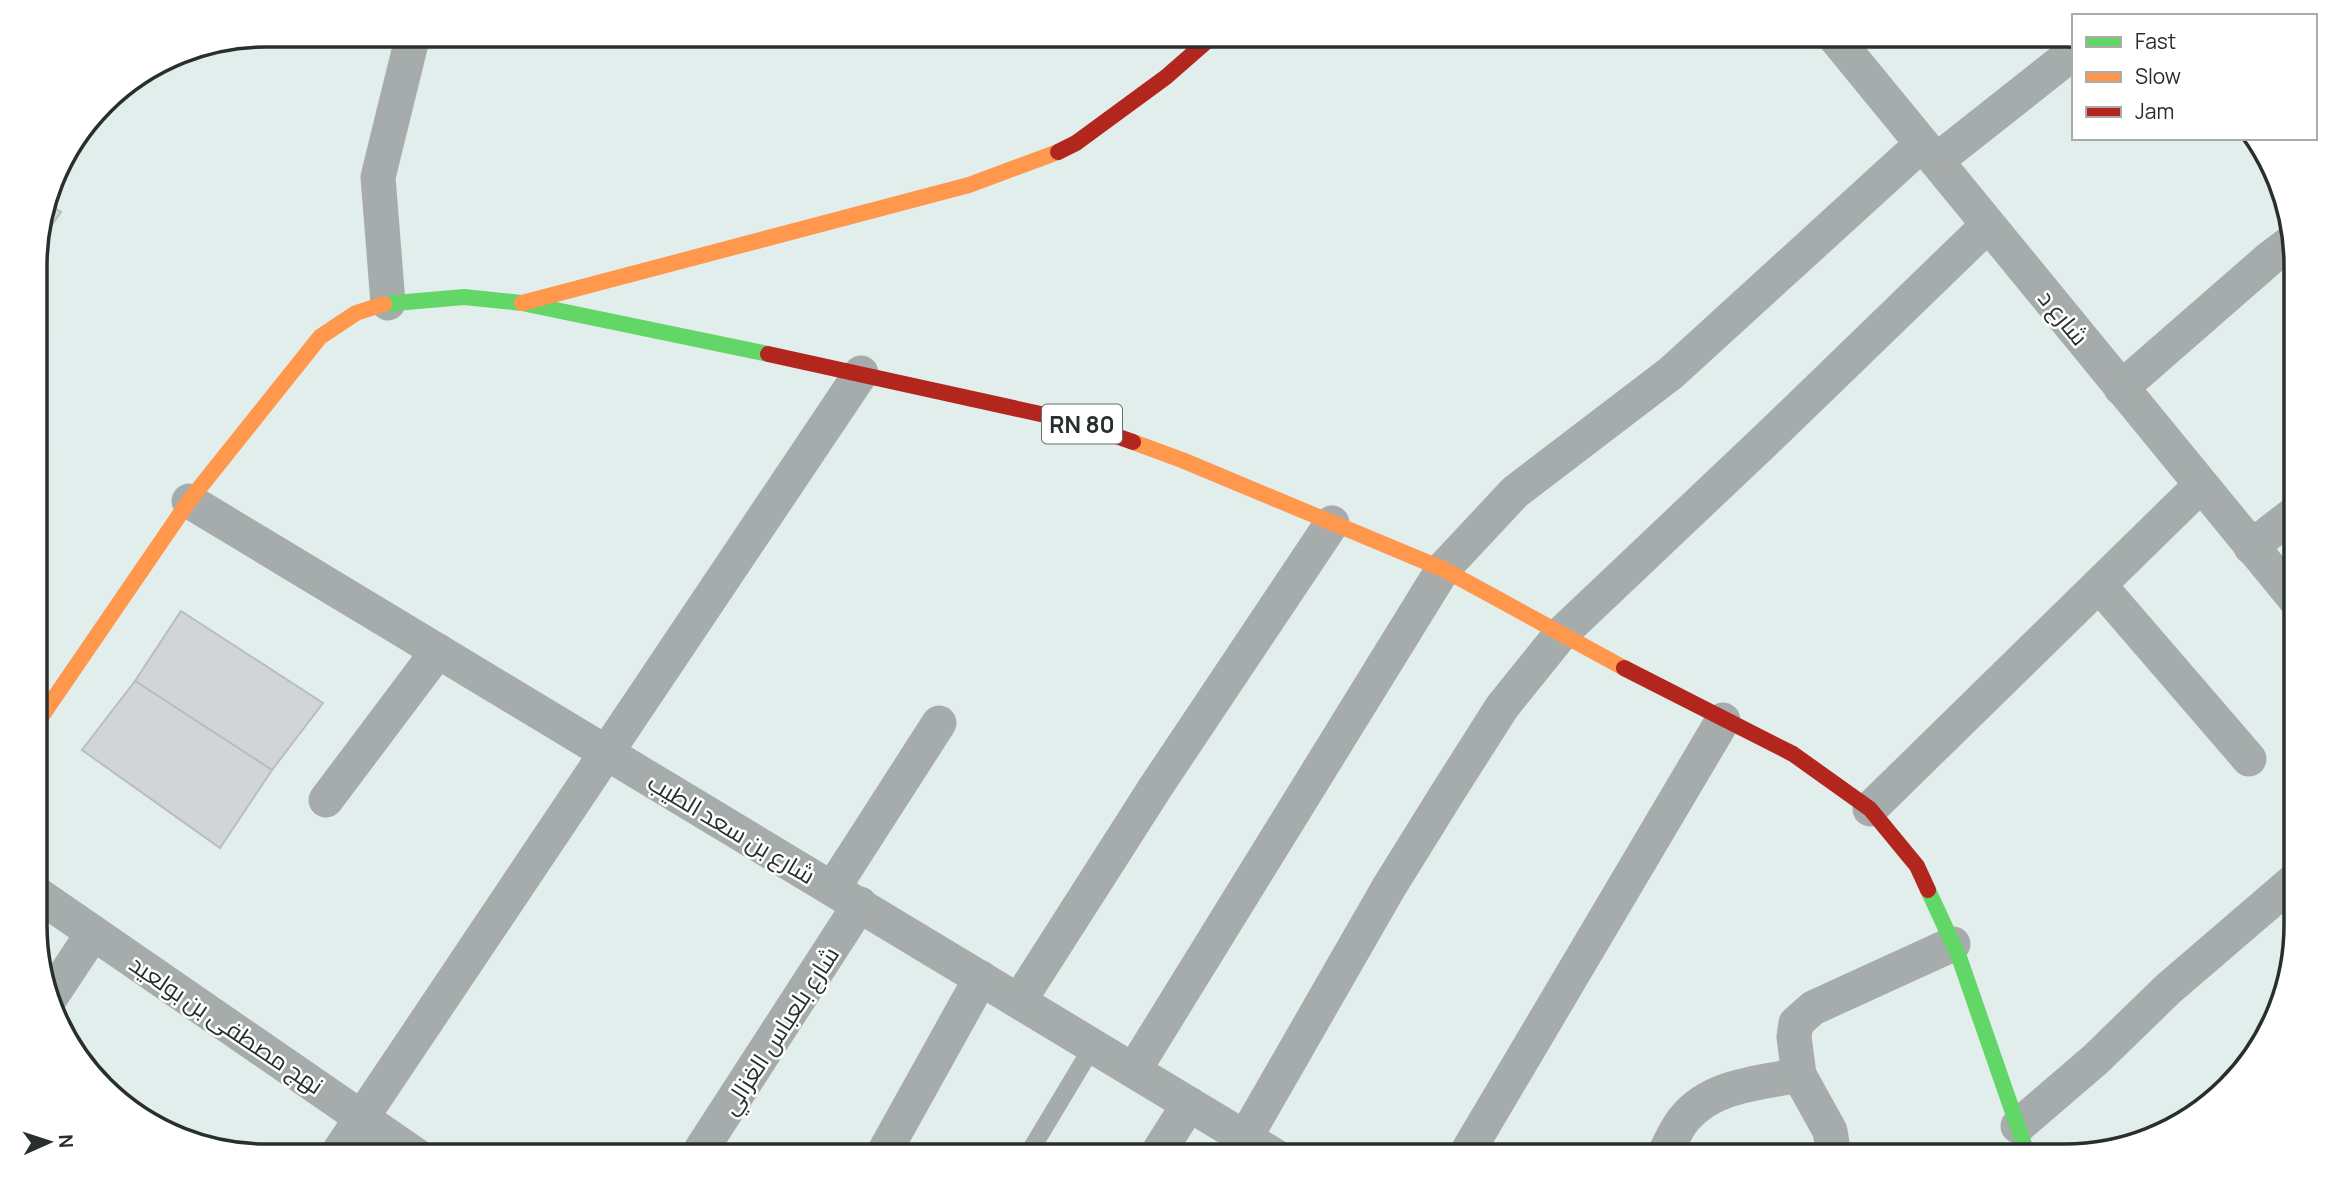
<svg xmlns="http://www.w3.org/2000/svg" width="2331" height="1191" viewBox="0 0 2331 1191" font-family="Manrope,Cairo,sans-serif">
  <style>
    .building { fill: #d1d5d6; stroke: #b9bdbf; stroke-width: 2 }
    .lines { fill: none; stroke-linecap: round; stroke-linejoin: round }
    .lane { stroke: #a6acab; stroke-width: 18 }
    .street { stroke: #a6acab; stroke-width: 35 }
    .fast { stroke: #63d668; stroke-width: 16 }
    .slow { stroke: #ff974d; stroke-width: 16 }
    .jam { stroke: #b3261e; stroke-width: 16 }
    .labels { text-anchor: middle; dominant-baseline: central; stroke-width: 5; stroke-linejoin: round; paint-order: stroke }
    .shield { fill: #fff; stroke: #686e6d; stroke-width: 2 }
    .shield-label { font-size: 23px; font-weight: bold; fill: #27302e }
    .street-label { font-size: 24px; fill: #27302e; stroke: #fff }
    .rim { fill: none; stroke: #27302e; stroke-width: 3.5 }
  </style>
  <rect width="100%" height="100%" fill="#e2eeec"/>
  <g class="building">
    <polygon points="48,204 61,212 37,246"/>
    <polygon points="181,611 323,703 272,770 135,681"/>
    <polygon points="135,681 272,770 220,848 82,750"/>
  </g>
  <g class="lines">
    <polyline class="lane" points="1027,1156 1093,1046"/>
    <g class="street">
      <polyline points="1833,35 2295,599"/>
      <polyline points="1936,161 2074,52"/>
      <polyline points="388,303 378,177 413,35"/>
      <polyline points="2121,388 2270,258 2294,240"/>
      <polyline points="189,501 1275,1156"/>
      <polyline points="2251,547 2295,513"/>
      <polyline points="2099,585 2249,759"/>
      <polyline points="326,800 438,651"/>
      <polyline points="1870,809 2201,485"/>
      <polyline points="833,888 939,723"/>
      <polyline points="37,894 417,1156"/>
      <polyline points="52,995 93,933"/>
      <polyline points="1019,1001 1155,788 1332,523"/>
      <polyline points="1134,1070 1443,569 1515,492 1671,373 1922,144"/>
      <polyline points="2018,1126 2096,1059 2168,989 2296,879"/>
      <polyline points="336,1156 861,373"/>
      <polyline points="697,1156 860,904"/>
      <polyline points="882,1156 981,978"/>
      <polyline points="1156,1156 1189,1104"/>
      <polyline points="1232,1156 1245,1138 1389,887 1448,792 1502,707 1560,635 1770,436 1988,225"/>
      <polyline points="1465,1156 1723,720"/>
      <path d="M 1663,1156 C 1670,1144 1676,1128 1685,1118 C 1712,1085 1760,1083 1799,1075"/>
      <polyline points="1834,1156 1830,1131 1799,1075 1794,1037 1796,1023 1813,1008 1953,944"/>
    </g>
    <g class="fast">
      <polyline points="384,304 464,297 522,303 768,354"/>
      <polyline points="1928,890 1959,957 2028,1156"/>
    </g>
    <g class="slow">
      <polyline points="522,303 969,185 1058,152"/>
      <polyline points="1133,442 1182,460 1443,569 1624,668"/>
      <polyline points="37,723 189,501 320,337 356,313 384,304"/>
    </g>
    <g class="jam">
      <polyline points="1058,152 1076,143 1166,77 1214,35"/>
      <polyline points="768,354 1077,422 1133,442"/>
      <polyline points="1624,668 1793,754 1870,809 1917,866 1928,890"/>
    </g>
  </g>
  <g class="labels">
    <rect class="shield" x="1042" y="404.5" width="80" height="39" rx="5"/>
    <g class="shield-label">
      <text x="1082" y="424">RN 80</text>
    </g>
    <g class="street-label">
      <text transform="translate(2064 317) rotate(51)">شارع د</text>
      <text transform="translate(732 828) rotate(31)">شارع بن سعد الطيب</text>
      <text transform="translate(227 1024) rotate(34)">نهج مصطفى بن بولعيد</text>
      <text transform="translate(779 1030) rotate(-57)">شارع بلعباس الغزالي</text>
    </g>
  </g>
  <path d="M0 0H2331V1191H0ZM266 47H2065A219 219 0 0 1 2284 266V925A219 219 0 0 1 2065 1144H266A219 219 0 0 1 47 925V266A219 219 0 0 1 266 47Z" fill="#fff" fill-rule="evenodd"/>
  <path class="rim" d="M266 47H2065A219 219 0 0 1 2284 266V925A219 219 0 0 1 2065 1144H266A219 219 0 0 1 47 925V266A219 219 0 0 1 266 47Z"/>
  <rect x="2072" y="14" width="245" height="126" fill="#ffffff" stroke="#a9acab" stroke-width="2"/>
  <rect x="2086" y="37" width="35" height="10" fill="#63d668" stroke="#a9acab" stroke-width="2"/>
  <text x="2135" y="49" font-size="21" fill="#27302e">Fast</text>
  <rect x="2086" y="72" width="35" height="10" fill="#ff974d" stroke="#a9acab" stroke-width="2"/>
  <text x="2135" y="84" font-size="21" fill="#27302e">Slow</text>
  <rect x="2086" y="107" width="35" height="10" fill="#b3261e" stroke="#a9acab" stroke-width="2"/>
  <text x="2135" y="119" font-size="21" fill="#27302e">Jam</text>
  <g transform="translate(49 1142) rotate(87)" stroke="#ffffff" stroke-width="5" paint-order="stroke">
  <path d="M0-5L12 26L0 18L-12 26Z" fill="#27302e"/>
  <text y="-10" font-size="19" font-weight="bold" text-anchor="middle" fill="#27302e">N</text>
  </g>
</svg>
